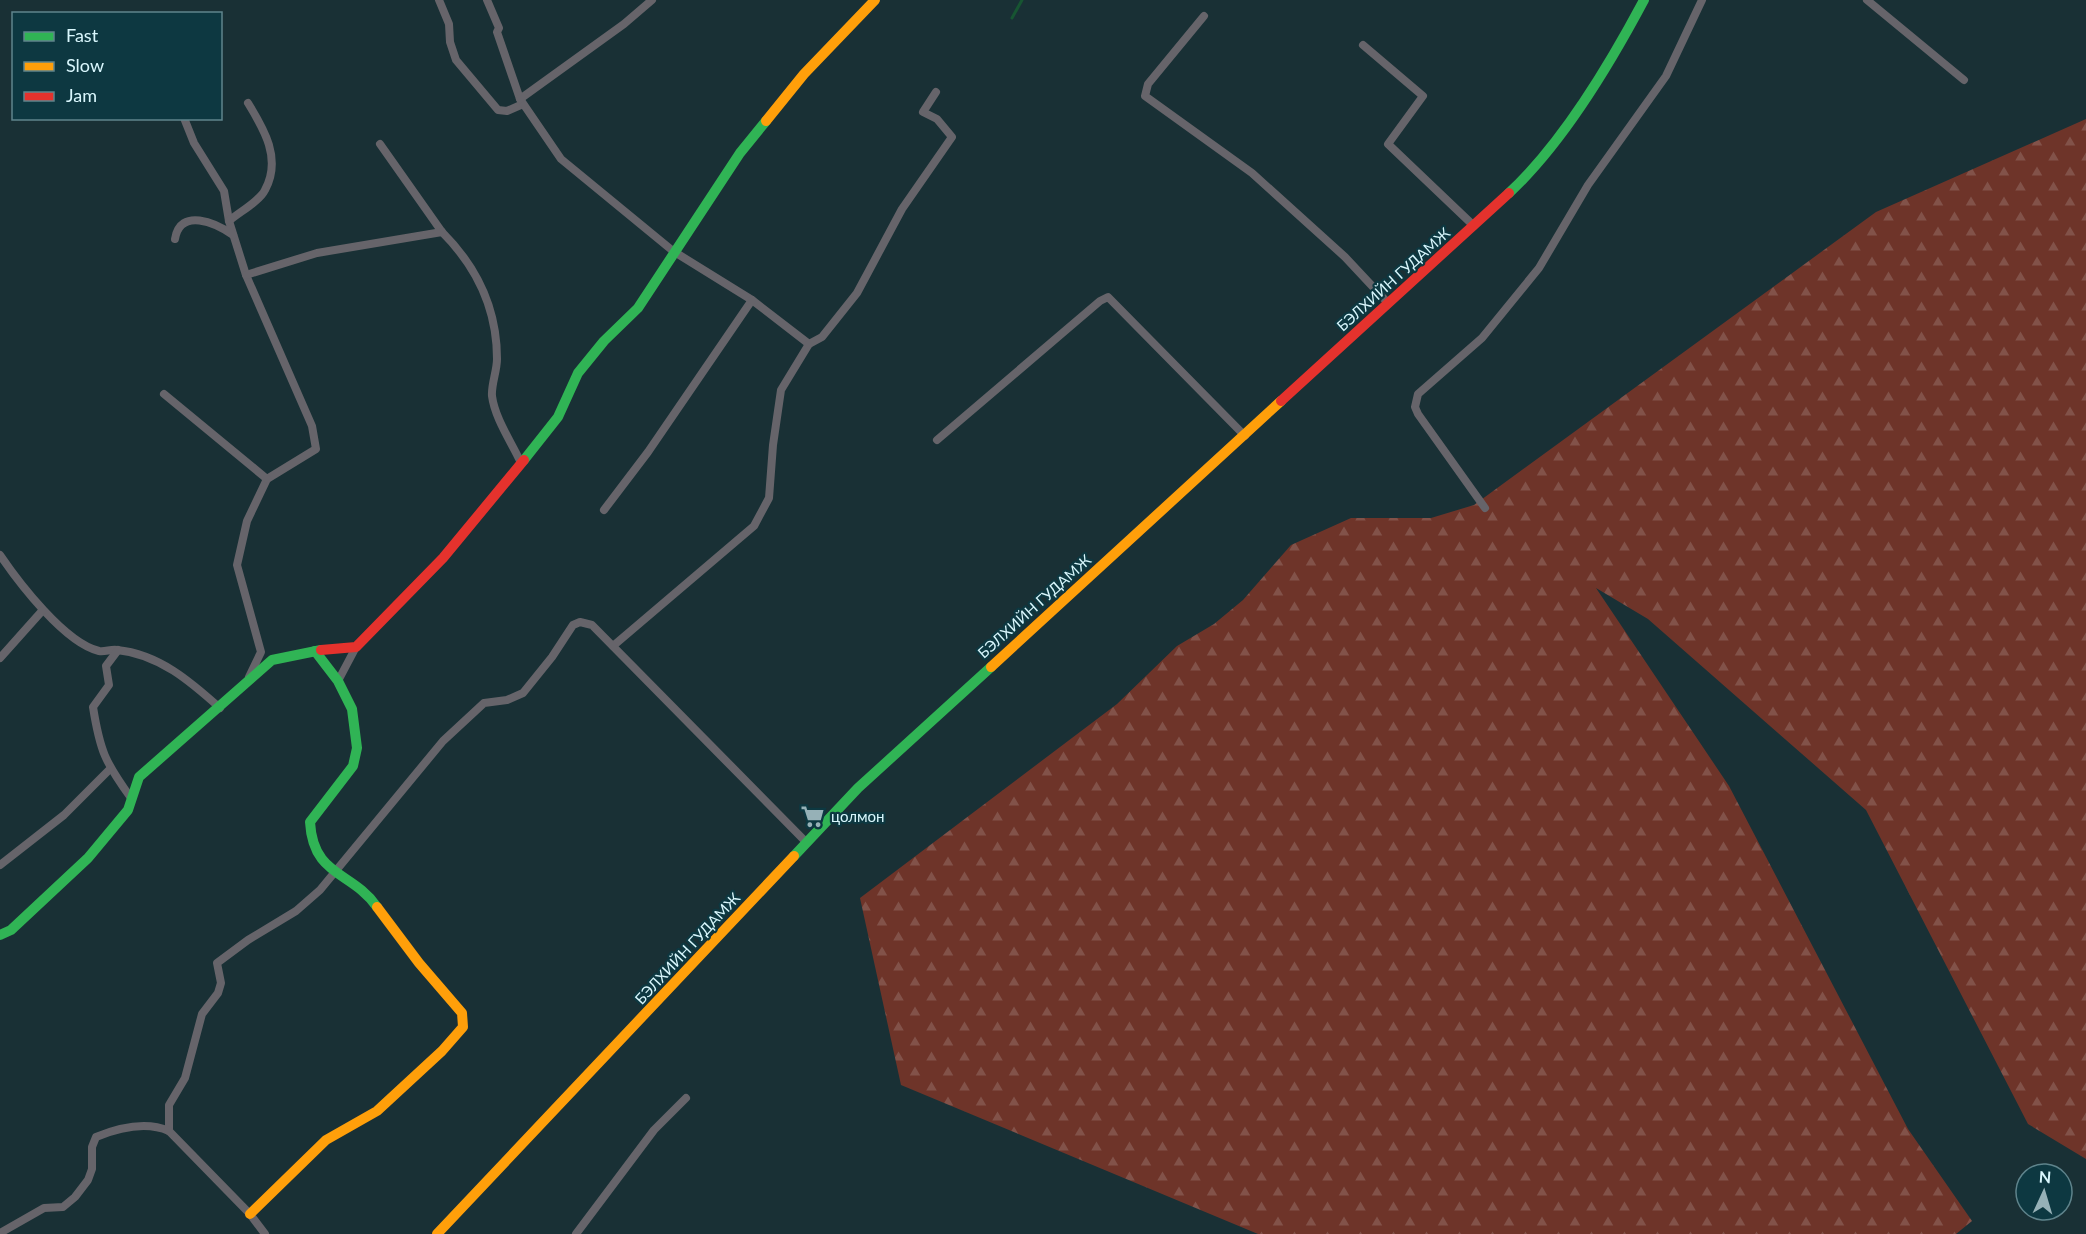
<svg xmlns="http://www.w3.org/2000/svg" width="2086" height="1234" viewBox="0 0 2086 1234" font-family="Lato,sans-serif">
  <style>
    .forest { fill: url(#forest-firs) }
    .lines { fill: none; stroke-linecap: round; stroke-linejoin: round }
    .stream { stroke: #175532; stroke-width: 3 }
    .street { stroke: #66646a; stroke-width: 8 }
    .fast { stroke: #30b455; stroke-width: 10 }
    .slow { stroke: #ff9f0a; stroke-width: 10 }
    .jam { stroke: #e5322d; stroke-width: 10 }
    .labels { text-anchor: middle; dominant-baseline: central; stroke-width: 4.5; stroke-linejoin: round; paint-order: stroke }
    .street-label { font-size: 15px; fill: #d9f7fd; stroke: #0d3841 }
    .poi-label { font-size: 15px; fill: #d9f7fd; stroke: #0d3841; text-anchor: start }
  </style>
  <defs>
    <pattern id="forest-firs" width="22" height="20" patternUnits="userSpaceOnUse" patternTransform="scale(1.5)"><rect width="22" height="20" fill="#6e3429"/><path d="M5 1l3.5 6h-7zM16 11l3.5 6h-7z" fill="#825249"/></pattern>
  </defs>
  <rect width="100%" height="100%" fill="#193035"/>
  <polygon class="forest" points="2086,119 2086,1159 2028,1124 1866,810 1648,619 1596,588 1729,786 1908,1129 1972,1221 1956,1234 1258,1234 901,1085 860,898 1117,704 1177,646 1214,624 1243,600 1291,545 1351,518 1431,518 1474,505 1876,212"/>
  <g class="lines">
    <polyline class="stream" points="1012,18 1022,0"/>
    <g class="street">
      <polyline points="439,0 449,24 450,42 456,60 498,110 507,111 523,104"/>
      <polyline points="487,0 499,28 497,32 520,99 561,159 673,251 752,300 809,344"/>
      <polyline points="1867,0 1964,80"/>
      <polyline points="1204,16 1148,84 1145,96 1252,173 1345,257 1388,303"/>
      <polyline points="1363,45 1423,96 1388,144 1474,226"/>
      <polyline points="520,99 624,24 652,0"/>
      <polyline points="184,118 194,143 224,191 229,221 246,275 312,426 316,449 267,479 247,521 237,565 261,652 249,677"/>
      <path d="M 380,144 L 442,232 C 477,267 497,310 497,359 C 497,371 491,385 492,396 C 495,419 512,443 521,463"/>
      <path d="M 229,221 C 239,212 259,202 265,190 C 282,159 264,129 248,103"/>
      <path d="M 175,239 C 180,207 216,223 233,235"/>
      <polyline points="246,275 317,253 442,232"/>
      <polyline points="164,394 267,479"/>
      <polyline points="937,440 1100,301 1108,297 1245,436"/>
      <polyline points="1485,508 1418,414 1415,407 1418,394 1482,338 1539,268 1588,185 1666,76 1702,0"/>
      <polyline points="604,510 648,452 752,300"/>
      <path d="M 0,555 C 19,583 65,643 99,651 C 105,652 111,649 117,650 C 159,654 191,682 220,708"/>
      <polyline points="613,646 754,526 769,498 773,445 781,390 809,344 822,337 857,293 902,209 952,137 937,119 923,112 936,92"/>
      <path d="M 118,650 L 106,666 L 109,685 L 93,707 C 100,751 105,762 131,798"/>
      <polyline points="0,658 42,611"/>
      <polyline points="338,681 356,647"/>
      <polyline points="0,865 64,815 110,769"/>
      <polyline points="169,1131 169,1105 185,1078 202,1014 218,993 221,983 217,963 248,940 296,911 320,890 443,741 484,703 507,700 523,693 552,657 573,625 580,622 592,625 806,842"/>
      <path d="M 0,1233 L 44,1208 L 63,1207 L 75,1197 L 88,1180 L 92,1169 L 92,1147 L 96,1137 C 118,1128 146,1121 169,1131 L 250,1214 L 265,1234"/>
      <polyline points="576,1234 654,1130 686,1098"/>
    </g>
    <g class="fast">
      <path d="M 1509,193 C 1562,144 1610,64 1644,0"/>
      <polyline points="524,460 558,417 578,373 604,341 638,308 740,153 766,121"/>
      <path d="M 315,651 L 338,681 L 352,709 L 357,748 L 353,766 L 310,822 C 313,877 352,871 377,907"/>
      <polyline points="794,856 858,788 991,667"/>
      <polyline points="0,935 11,930 88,858 128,810 139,777 272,660 321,650"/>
    </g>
    <g class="slow">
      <polyline points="766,121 804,74 875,0"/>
      <polyline points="991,667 1281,401"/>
      <polyline points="250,1214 326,1140 377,1111 442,1051 463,1027 462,1013 419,963 377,907"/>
      <polyline points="437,1234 794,856"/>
    </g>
    <g class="jam">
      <polyline points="1281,401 1509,193"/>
      <polyline points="321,650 356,647 443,558 524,460"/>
    </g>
  </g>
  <defs>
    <symbol id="supermarket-bare" viewBox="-9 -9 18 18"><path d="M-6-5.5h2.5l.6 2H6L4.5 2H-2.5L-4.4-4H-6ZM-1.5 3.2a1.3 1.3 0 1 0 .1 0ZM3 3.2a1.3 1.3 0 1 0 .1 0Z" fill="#96b1b7" stroke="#0d3841" stroke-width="2.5" paint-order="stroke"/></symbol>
  </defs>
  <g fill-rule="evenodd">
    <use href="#supermarket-bare" x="796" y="800" width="33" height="33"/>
  </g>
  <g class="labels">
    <g class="street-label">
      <text transform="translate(1393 279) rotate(-42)">БЭЛХИЙН ГУДАМЖ</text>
      <text transform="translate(1034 606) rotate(-42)">БЭЛХИЙН ГУДАМЖ</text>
      <text transform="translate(687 948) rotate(-47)">БЭЛХИЙН ГУДАМЖ</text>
    </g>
    <g class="poi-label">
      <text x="831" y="816">цолмон</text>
    </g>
  </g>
  <rect x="12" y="12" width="210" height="108" fill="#0d3841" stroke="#5f848c" stroke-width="1.5"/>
  <rect x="24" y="32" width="30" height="9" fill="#30b455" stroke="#5f848c" stroke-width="1.5"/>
  <text x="66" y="42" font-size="18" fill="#d9f7fd">Fast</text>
  <rect x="24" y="62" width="30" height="9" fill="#ff9f0a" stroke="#5f848c" stroke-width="1.5"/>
  <text x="66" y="72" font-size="18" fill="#d9f7fd">Slow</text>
  <rect x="24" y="92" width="30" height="9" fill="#e5322d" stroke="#5f848c" stroke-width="1.5"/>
  <text x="66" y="102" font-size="18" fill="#d9f7fd">Jam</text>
  <g transform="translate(2044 1192) rotate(4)"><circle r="28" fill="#0d3841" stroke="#5f848c" stroke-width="1.5"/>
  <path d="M0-4.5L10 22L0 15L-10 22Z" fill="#96b1b7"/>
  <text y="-9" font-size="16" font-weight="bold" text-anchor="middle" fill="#d9f7fd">N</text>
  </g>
</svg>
